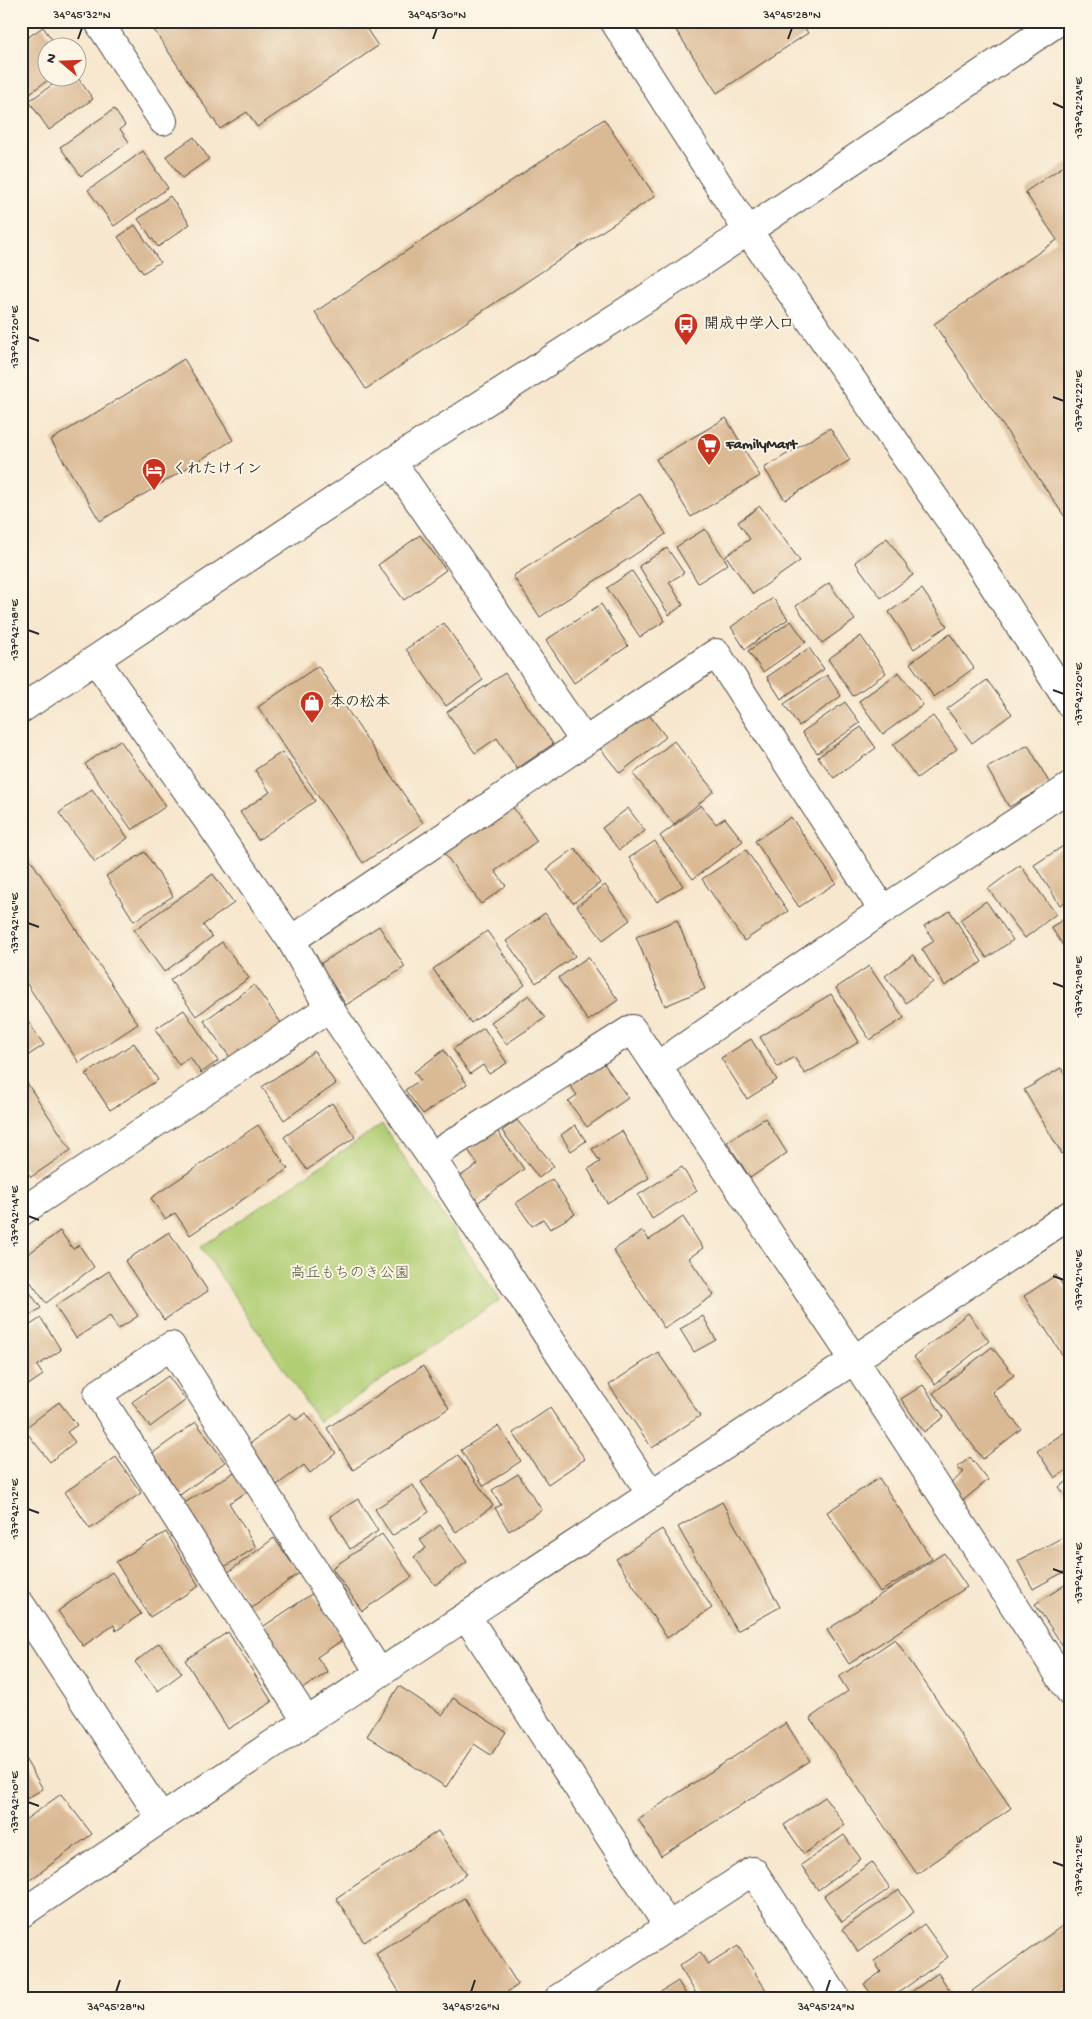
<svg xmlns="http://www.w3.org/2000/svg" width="1092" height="2019" viewBox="0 0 1092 2019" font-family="'Gochi Hand','Klee One',sans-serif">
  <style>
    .green { fill: #b1ce74; stroke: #6e7c50 }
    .building { fill: #daba95 }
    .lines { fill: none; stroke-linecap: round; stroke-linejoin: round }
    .minor-casing { stroke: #4a4743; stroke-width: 30 }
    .minor { stroke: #fff; stroke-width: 28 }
    .ticks { fill: none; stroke: #2b2b2b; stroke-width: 2 }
    .labels { text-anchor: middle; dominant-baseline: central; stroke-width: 4; stroke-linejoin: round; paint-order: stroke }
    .poi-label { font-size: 15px; font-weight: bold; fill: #2b2b2b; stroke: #fcf5e5; text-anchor: start }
    .park-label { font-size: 15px; fill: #4c543d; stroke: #fcf5e5 }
    .neatline { fill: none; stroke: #2b2b2b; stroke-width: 2 }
    .ticks-label { font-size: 12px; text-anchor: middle; fill: #2b2b2b }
  </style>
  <rect width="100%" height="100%" fill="#fcf5e5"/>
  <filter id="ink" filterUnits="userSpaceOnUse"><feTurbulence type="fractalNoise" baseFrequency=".02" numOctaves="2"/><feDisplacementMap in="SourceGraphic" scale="10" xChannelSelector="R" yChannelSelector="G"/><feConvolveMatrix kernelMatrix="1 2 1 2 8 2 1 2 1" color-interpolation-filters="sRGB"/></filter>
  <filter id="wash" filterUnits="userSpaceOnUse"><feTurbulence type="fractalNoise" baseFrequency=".0096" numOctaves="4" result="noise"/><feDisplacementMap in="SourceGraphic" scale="20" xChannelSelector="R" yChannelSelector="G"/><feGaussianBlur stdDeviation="1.12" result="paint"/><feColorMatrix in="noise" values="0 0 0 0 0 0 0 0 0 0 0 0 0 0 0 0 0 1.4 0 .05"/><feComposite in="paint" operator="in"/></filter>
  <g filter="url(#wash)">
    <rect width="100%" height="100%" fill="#f7e7ce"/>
    <polygon class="green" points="382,1124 500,1300 319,1422 201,1247"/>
    <g id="blocks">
      <g class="building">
        <polygon points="21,21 35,21 21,31"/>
        <polygon points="148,21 377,21 366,28 378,46 257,127 247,112 220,129"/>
        <polygon points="670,21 800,21 808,33 717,93"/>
        <polygon points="43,27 58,48 48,48 48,78 51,78 27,95 21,87 21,42"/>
        <polygon points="62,78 78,78 93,99 49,130 29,101"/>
        <polygon points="114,109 125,125 120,129 129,142 81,176 60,147"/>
        <polygon points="604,119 655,196 366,389 315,312"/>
        <polygon points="194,137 209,159 182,178 166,156"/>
        <polygon points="143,151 168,188 114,226 88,190"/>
        <polygon points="1071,161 1071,526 934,324 1057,240 1025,192"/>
        <polygon points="170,196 190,224 158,247 138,219"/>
        <polygon points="135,225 160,262 143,273 118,237"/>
        <polygon points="184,359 233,440 100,521 51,440"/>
        <polygon points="726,418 760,476 691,517 656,459"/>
        <polygon points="830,428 850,460 785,500 764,468"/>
        <polygon points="640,494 666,534 540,617 513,576"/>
        <polygon points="760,506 800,561 753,594 726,556 750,539 738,522"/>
        <polygon points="705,529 728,564 698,583 676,547"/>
        <polygon points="420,535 446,570 404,600 378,565"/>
        <polygon points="887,538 913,575 881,598 855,562"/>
        <polygon points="667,548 684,573 669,582 683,605 669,615 639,566"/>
        <polygon points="632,571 665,621 640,637 607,588"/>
        <polygon points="829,583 855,620 822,643 796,606"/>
        <polygon points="922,589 947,626 914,649 889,612"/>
        <polygon points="773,598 788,619 745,649 731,627"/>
        <polygon points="601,604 628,646 574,683 546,640"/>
        <polygon points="791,621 806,642 763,672 748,651"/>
        <polygon points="444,623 483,680 446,706 406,649"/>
        <polygon points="950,634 974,668 934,697 910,663"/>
        <polygon points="861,636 886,673 853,696 828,659"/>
        <polygon points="809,648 824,669 781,699 767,677"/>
        <polygon points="318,666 423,823 363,863 258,707"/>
        <polygon points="899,672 923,705 883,734 859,701"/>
        <polygon points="505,673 553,744 517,769 497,738 475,753 447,712"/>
        <polygon points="827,675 841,696 799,726 784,704"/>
        <polygon points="987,680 1012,714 972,743 947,709"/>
        <polygon points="845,702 860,723 817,753 802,732"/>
        <polygon points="646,711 666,737 620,773 599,747"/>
        <polygon points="933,716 957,749 917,778 893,745"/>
        <polygon points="861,727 876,748 834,778 818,757"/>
        <polygon points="120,740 166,806 132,830 85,764"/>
        <polygon points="674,741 714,791 674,824 633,774"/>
        <polygon points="1028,745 1050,784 1009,807 987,768"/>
        <polygon points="282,752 315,801 258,840 240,812 270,792 255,770"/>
        <polygon points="92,789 128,838 95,862 59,813"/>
        <polygon points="509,802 537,841 495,871 506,886 481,904 442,850"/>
        <polygon points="701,805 716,824 725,818 743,841 693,879 660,836"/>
        <polygon points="628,808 645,831 619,850 602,828"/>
        <polygon points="791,817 836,883 799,907 755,841"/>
        <polygon points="655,841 683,886 657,902 629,858"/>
        <polygon points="1071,841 1071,898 1060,905 1034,865"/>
        <polygon points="21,845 138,1024 79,1063 21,975"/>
        <polygon points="575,848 600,883 573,903 547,869"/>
        <polygon points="746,850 788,911 744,941 702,879"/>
        <polygon points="145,852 173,896 134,921 106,876"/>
        <polygon points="1020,865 1056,914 1025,938 988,889"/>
        <polygon points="213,874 234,903 203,925 212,937 164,972 134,930"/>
        <polygon points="605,885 630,920 603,940 577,906"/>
        <polygon points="986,901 1013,940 987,958 960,920"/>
        <polygon points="950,911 982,962 945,986 922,949 934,941 924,926"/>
        <polygon points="545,913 575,956 536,983 506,941"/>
        <polygon points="1071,915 1071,958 1051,927"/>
        <polygon points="677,920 705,989 665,1006 636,937"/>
        <polygon points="379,926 405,967 346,1005 320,964"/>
        <polygon points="487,931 525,985 471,1023 433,969"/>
        <polygon points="222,942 249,978 196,1016 170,980"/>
        <polygon points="913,955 933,982 906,1003 885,976"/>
        <polygon points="588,957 618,1000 588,1021 558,978"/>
        <polygon points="869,966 904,1018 870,1040 836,988"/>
        <polygon points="254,985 284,1027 234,1063 204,1021"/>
        <polygon points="831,994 859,1042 805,1074 794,1057 778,1067 760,1037"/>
        <polygon points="529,995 545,1018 506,1044 491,1022"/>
        <polygon points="184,1010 218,1061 201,1073 190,1057 179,1065 155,1029"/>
        <polygon points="24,1016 44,1045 21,1060 21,1018"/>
        <polygon points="484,1028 507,1063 489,1074 483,1065 470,1074 453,1049"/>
        <polygon points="751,1039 777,1080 747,1099 721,1058"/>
        <polygon points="134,1043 158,1080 110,1110 86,1074"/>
        <polygon points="444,1050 467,1084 423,1114 405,1090 420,1080 414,1072"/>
        <polygon points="314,1051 336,1084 284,1120 262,1087"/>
        <polygon points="600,1058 628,1098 587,1127 568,1101 577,1095 568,1082"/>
        <polygon points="1061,1068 1071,1084 1071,1148 1062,1154 1024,1090"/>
        <polygon points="27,1083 71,1150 31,1177 21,1163 21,1087"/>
        <polygon points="332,1103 355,1137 307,1170 284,1137"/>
        <polygon points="765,1118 787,1153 750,1178 727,1142"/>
        <polygon points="517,1120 554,1166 539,1178 502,1131"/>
        <polygon points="258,1125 288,1169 190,1235 175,1213 165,1219 151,1198"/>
        <polygon points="575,1125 586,1141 571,1151 561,1135"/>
        <polygon points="496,1129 524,1169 477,1203 459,1177 478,1164 468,1150"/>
        <polygon points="622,1131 649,1178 607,1203 588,1169 600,1162 592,1149"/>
        <polygon points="1071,1162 1071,1176 1064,1166"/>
        <polygon points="682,1167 697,1191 652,1219 638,1195"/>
        <polygon points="552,1179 575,1214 550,1229 543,1219 532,1226 516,1203"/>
        <polygon points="683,1217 703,1248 689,1258 714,1295 664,1328 613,1250 643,1231 649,1240"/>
        <polygon points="60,1231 73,1249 79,1245 94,1267 46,1303 21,1269 21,1259"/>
        <polygon points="169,1232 208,1291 164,1320 125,1261"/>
        <polygon points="109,1271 138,1316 118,1329 110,1316 76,1338 55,1306"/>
        <polygon points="1056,1275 1065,1289 1071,1285 1071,1356 1065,1359 1024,1296"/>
        <polygon points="21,1280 41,1308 21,1321"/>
        <polygon points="968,1313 989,1341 935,1384 914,1357"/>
        <polygon points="703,1316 716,1340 694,1352 680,1329"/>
        <polygon points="41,1318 61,1350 37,1366 43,1375 21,1390 21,1331"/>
        <polygon points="992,1347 1014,1375 992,1392 1021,1429 983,1459 933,1393"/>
        <polygon points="658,1352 700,1416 652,1448 609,1385"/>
        <polygon points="423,1366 449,1408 353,1470 327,1428"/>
        <polygon points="168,1376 186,1400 150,1427 132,1402"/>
        <polygon points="923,1385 944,1417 924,1432 901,1399"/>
        <polygon points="59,1402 77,1425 67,1432 75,1442 50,1462 24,1429"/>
        <polygon points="550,1408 585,1459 548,1484 513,1433"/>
        <polygon points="290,1413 296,1420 306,1413 336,1453 310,1473 304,1465 277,1485 247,1446"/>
        <polygon points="196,1422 225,1462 180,1495 150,1455"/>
        <polygon points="498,1426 521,1461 484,1486 461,1450"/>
        <polygon points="1071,1428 1071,1467 1055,1478 1037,1451"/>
        <polygon points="458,1455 493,1506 456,1532 421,1482"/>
        <polygon points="116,1457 141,1493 90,1529 65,1492"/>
        <polygon points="970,1457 988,1480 960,1503 947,1487 964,1472 957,1468"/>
        <polygon points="236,1471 248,1491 229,1503 256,1547 221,1569 181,1505"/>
        <polygon points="518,1474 542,1510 509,1531 495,1508 501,1505 492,1490"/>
        <polygon points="879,1478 932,1559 880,1592 827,1512"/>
        <polygon points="1071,1479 1071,1504 1059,1487"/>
        <polygon points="413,1485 429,1512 392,1536 375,1509"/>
        <polygon points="358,1499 378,1531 350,1549 330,1516"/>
        <polygon points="722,1502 780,1607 737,1631 678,1527"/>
        <polygon points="440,1525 467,1562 435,1585 414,1557 426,1548 420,1540"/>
        <polygon points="662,1529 712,1608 667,1638 616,1559"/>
        <polygon points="166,1532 199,1586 150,1617 116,1562"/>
        <polygon points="1071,1533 1071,1568 1033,1589 1018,1561"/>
        <polygon points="382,1534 412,1577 362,1611 332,1568"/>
        <polygon points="274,1538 299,1573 252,1608 227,1573"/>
        <polygon points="944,1553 967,1587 849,1664 827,1630"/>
        <polygon points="112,1572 141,1614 116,1631 114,1625 83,1646 58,1611"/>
        <polygon points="1071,1581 1071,1658 1035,1604"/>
        <polygon points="313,1593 344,1639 317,1657 328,1672 302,1689 261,1628"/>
        <polygon points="228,1632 272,1702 228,1729 185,1660"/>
        <polygon points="895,1639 1011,1808 917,1874 810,1718 848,1691 839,1677"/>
        <polygon points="159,1643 182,1673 158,1691 135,1662"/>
        <polygon points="399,1686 443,1715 453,1698 506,1732 491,1755 474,1744 446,1787 367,1736"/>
        <polygon points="786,1723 810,1761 661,1856 638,1819"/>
        <polygon points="21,1752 43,1789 21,1802"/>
        <polygon points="61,1794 92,1834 30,1880 21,1868 21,1823"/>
        <polygon points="825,1797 845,1825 804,1854 784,1825"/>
        <polygon points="438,1831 467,1874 364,1942 336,1898"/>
        <polygon points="844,1835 861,1859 818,1890 801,1865"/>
        <polygon points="872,1862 890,1888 842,1922 824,1896"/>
        <polygon points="899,1890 914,1912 858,1952 842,1929"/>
        <polygon points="464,1898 518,1985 498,1998 403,1998 376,1954"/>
        <polygon points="1066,1923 1071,1929 1071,1985 1054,1998 977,1998 972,1991"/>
        <polygon points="924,1924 948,1957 891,1998 874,1998 864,1984 881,1972 874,1961"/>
        <polygon points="738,1946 771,1998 699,1998 679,1966 700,1952 708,1965"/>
        <polygon points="938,1973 955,1998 903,1998"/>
        <polygon points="678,1981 688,1998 651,1998"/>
      </g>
    </g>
  </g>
  <g filter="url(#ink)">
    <use href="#blocks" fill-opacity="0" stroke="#4a4743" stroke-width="1"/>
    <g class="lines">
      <defs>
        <g id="minor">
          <polyline points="98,21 163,121"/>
          <polyline points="614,21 748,231 968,546 1071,705"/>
          <polyline points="392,462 585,742"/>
          <polyline points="96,660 291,940 329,1008 431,1157 651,1494"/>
          <polyline points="21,709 392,462 687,272 1059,21"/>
          <polyline points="291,940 716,653 883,910"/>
          <polyline points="657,1066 883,910 1071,786"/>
          <polyline points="431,1157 632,1029 855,1361 1071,1693"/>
          <polyline points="21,1212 329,1008"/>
          <polyline points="21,1605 161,1818"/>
          <polyline points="467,1617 668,1926"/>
          <polyline points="307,1722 98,1394 171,1346 379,1672"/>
          <path d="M 21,1914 C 368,1676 723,1451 1071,1214"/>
          <polyline points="559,1998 753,1871 836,1998"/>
        </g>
      </defs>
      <use href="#minor" class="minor-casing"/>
      <use href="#minor" class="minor"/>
    </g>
  </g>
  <path class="ticks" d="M 78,39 L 82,28M 433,39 L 437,28M 788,39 L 792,28M 1053,103 L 1064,108M 28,337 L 39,341M 1053,397 L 1064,401M 28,630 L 39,634M 1053,690 L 1064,694M 28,923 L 39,927M 1053,983 L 1064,987M 28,1216 L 39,1220M 1053,1276 L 1064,1280M 28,1509 L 39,1513M 1053,1569 L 1064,1573M 28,1802 L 39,1806M 1053,1862 L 1064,1866M 116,1992 L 120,1980M 471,1992 L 475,1980M 826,1992 L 830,1980"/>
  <defs>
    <symbol id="bus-pin" viewBox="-11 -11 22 30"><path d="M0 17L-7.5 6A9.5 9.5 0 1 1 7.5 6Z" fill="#c8321e" stroke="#fcf5e5"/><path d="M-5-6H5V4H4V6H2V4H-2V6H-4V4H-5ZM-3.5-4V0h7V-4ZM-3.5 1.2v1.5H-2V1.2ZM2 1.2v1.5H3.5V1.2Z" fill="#fff"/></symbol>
    <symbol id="supermarket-pin" viewBox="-11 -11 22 30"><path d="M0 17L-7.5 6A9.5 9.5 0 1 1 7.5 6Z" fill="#c8321e" stroke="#fcf5e5"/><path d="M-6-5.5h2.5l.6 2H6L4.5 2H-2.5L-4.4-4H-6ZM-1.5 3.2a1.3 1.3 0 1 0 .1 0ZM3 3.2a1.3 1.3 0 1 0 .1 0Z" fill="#fff"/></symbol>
    <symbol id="hotel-pin" viewBox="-11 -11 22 30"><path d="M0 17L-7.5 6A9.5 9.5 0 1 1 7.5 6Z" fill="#c8321e" stroke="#fcf5e5"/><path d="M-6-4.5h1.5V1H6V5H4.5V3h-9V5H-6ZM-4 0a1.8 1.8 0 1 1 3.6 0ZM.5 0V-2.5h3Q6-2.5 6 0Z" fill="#fff"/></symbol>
    <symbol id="shop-pin" viewBox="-11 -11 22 30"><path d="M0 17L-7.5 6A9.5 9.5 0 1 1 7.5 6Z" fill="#c8321e" stroke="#fcf5e5"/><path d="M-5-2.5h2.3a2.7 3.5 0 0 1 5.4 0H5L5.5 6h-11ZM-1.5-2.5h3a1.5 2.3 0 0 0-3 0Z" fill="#fff"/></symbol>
  </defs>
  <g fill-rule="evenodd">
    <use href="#bus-pin" x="672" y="311" width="28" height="38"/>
    <use href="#supermarket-pin" x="695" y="431" width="28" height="38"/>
    <use href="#hotel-pin" x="140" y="456" width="28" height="38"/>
    <use href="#shop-pin" x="298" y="689" width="28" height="38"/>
  </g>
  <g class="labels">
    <g class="poi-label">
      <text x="704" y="325">開成中学入口</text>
      <text x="726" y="445">FamilyMart</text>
      <text x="172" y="470">くれたけイン</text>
      <text x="330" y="703">本の松本</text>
    </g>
    <g class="park-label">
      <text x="350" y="1274">高丘もちのき公園</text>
    </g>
  </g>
  <rect width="1092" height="2019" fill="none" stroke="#fcf5e5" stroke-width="55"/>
  <g transform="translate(62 62) rotate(289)"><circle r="24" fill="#fcf5e5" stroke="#a8a49b"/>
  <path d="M0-4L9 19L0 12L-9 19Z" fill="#c8321e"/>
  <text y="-8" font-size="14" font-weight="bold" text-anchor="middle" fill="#2b2b2b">N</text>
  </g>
  <rect x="28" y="28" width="1036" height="1964" class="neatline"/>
  <g class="ticks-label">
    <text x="82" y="18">34°45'32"N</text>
    <text x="437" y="18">34°45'30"N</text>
    <text x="792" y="18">34°45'28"N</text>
    <text transform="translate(1078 108) rotate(-90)" y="4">137°42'24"E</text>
    <text transform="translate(14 337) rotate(-90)" y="4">137°42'20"E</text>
    <text transform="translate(1078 401) rotate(-90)" y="4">137°42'22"E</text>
    <text transform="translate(14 630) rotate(-90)" y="4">137°42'18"E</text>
    <text transform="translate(1078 694) rotate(-90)" y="4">137°42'20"E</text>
    <text transform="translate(14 923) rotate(-90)" y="4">137°42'16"E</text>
    <text transform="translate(1078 987) rotate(-90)" y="4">137°42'18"E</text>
    <text transform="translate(14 1216) rotate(-90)" y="4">137°42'14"E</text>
    <text transform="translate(1078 1280) rotate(-90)" y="4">137°42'16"E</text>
    <text transform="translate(14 1509) rotate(-90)" y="4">137°42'12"E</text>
    <text transform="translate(1078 1573) rotate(-90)" y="4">137°42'14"E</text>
    <text transform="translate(14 1802) rotate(-90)" y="4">137°42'10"E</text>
    <text transform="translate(1078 1866) rotate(-90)" y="4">137°42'12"E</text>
    <text x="116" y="2010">34°45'28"N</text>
    <text x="471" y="2010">34°45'26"N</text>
    <text x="826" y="2010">34°45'24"N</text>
  </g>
</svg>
